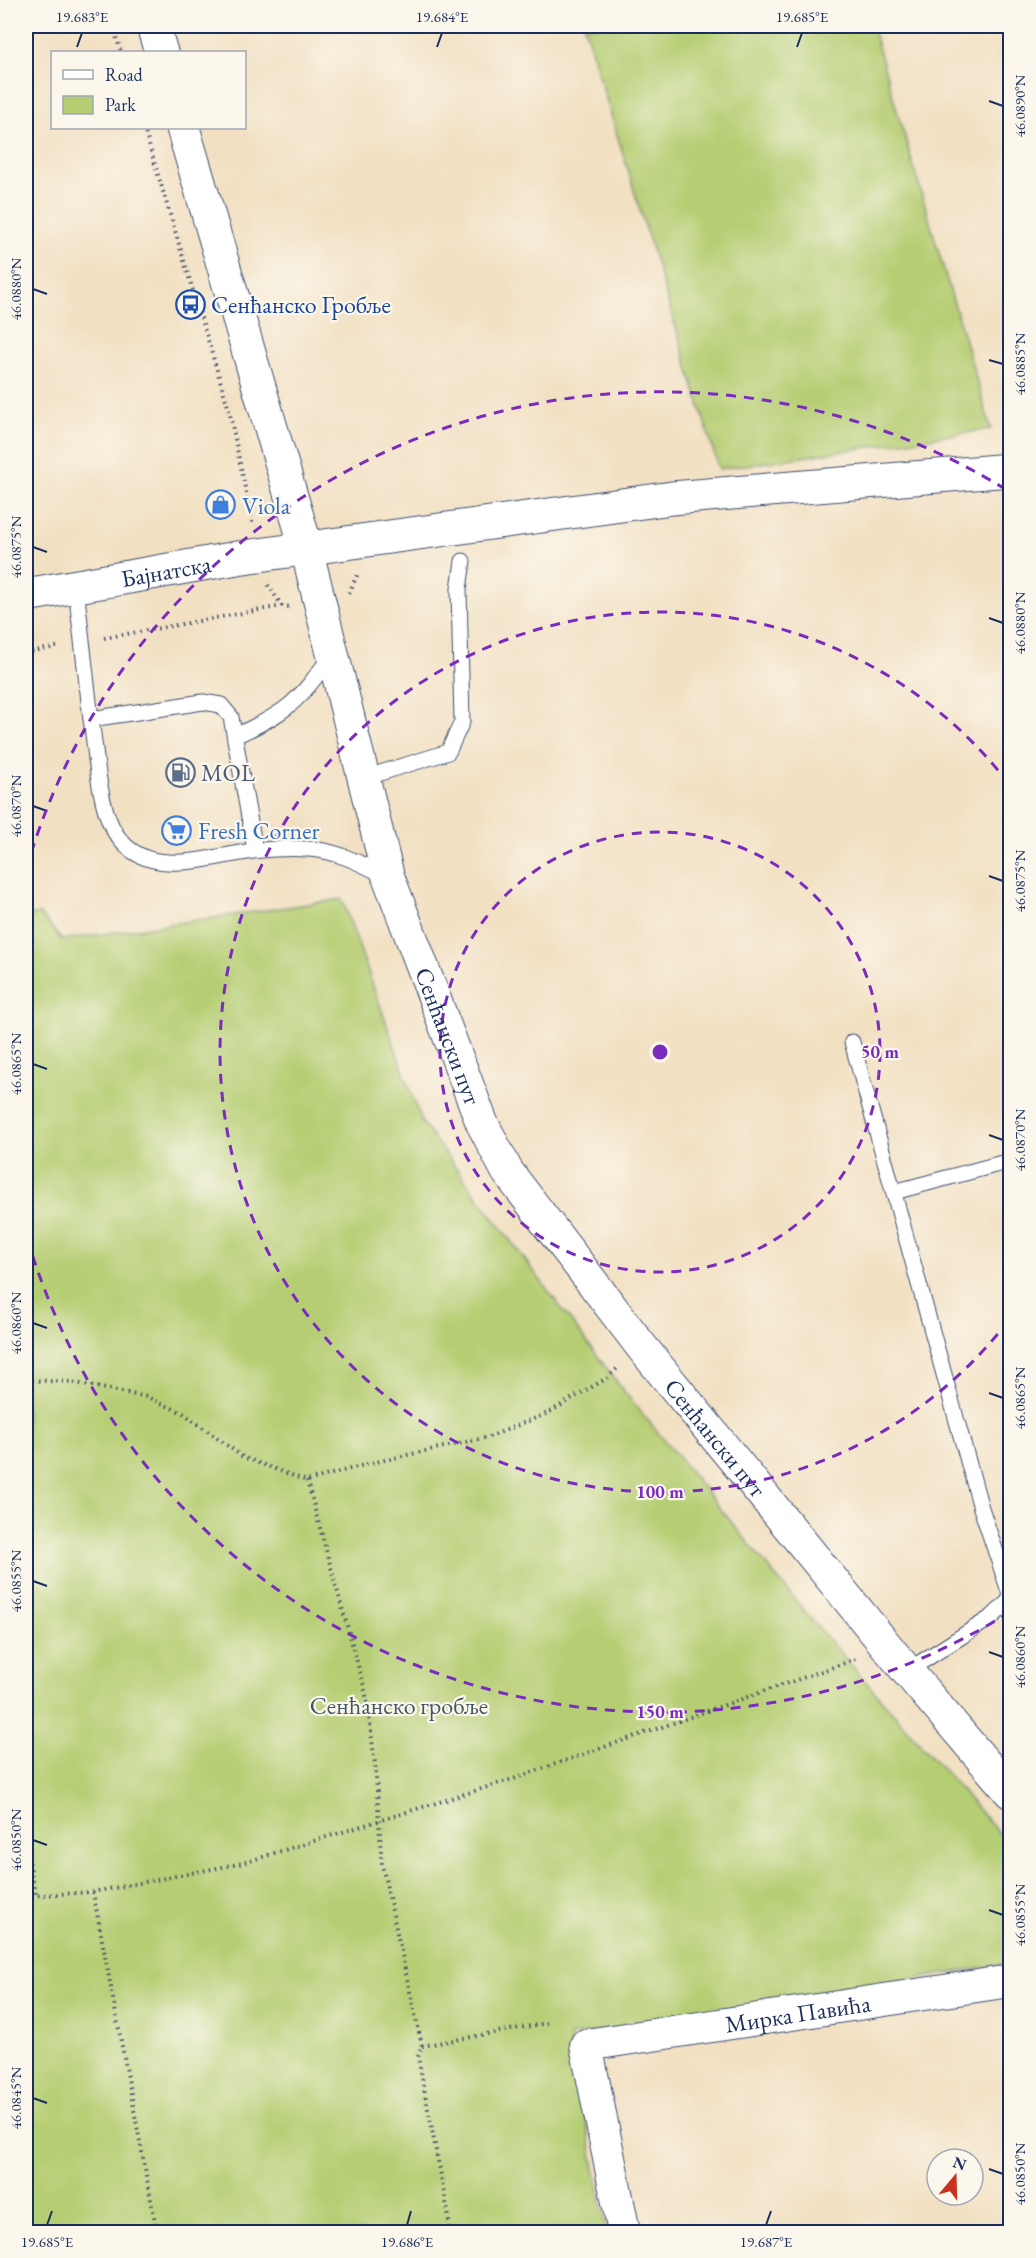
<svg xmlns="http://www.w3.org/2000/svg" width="1036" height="2258" viewBox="0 0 1036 2258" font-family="'EB Garamond',serif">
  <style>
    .green { fill: #b6ce73; stroke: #687e68; stroke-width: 1.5 }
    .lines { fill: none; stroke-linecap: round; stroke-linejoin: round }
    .lane-casing { stroke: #3b4a6d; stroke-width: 17 }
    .street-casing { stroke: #3b4a6d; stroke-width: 34 }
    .secondary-casing { stroke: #3b4a6d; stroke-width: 35 }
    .path { stroke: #3b4a6d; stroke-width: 4; stroke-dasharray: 1.5 4.5; stroke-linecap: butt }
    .lane { stroke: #fff; stroke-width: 15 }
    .street { stroke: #fff; stroke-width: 32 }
    .secondary { stroke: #fff; stroke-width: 33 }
    .ticks { fill: none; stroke: #1b2f5e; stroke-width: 2 }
    .ring { fill: none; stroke: #7b2cbf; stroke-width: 3; stroke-dasharray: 10 8 }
    .labels { text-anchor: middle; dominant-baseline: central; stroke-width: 4.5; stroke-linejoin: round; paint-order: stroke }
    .transit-label { font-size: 24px; fill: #164399; stroke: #fbf7ec; text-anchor: start }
    .shop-label { font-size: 24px; fill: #366cbe; stroke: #fbf7ec; text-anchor: start }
    .street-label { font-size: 24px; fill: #1b2f5e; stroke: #fbf7ec }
    .service-label { font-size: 24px; fill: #4e5e75; stroke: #fbf7ec; text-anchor: start }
    .park-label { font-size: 24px; fill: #425763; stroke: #fbf7ec }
    .centre { fill: #7b2cbf; stroke: #fbf7ec; stroke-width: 3 }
    .ring-label { font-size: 18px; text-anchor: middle; font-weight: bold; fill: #7b2cbf; stroke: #fbf7ec; stroke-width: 4.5; stroke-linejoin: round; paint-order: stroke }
    .neatline { fill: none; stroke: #1b2f5e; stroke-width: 2 }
    .ticks-label { font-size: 15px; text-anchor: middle; fill: #1b2f5e }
  </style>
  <rect width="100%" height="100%" fill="#fbf7ec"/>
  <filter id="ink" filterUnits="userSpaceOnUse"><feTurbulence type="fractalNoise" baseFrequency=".0167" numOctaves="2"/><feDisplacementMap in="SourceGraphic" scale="12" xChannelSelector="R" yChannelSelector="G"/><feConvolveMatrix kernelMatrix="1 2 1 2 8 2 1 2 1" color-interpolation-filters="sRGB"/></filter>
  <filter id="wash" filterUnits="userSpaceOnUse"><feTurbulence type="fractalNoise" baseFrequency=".008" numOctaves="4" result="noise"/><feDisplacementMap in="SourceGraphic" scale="24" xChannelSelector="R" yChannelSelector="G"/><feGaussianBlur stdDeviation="1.35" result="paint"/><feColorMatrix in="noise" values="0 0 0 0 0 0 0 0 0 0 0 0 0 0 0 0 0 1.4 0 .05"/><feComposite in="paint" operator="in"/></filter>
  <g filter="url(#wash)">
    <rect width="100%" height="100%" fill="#f2e0c2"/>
    <g class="green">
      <polygon points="584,26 872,26 991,429 719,469"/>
      <polygon points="342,899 422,1123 623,1390 809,1617 1010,1846 1010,1963 570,2036 607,2232 26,2232 26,916 40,914 62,940"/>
    </g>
  </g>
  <g filter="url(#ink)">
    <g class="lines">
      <defs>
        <g id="lane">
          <polyline points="76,588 91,719 203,702 221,705 231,717 255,850"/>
          <path d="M 91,719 C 96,751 98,799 112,827 C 140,883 206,857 253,851 C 271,849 291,848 308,849 C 336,850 362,864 386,876"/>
          <path d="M 235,736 C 288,712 297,703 331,656"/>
          <polyline points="364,778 448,752 462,722 459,589 463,561"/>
          <polyline points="852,1042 981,1508 1010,1594"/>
          <polyline points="894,1192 1010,1161"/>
          <polyline points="907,1671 992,1617 1010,1600"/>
        </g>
        <g id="street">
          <path id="s1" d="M 306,547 L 388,876 L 482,1123 L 507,1171 L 641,1346 L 907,1671 L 1010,1792"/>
          <path id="s2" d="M 624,2232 L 586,2045 L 1010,1981"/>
        </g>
        <g id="secondary">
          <polyline points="153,26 161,52"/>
          <polyline points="183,128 306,547"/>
          <path id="s3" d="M 26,595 L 237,558 L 672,498 L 1010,470"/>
        </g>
      </defs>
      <use href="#lane" class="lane-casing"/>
      <use href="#street" class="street-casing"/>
      <use href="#secondary" class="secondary-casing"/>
      <g class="path">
        <polyline points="113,26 121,52"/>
        <polyline points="144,128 229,410 253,526"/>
        <polyline points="268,585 282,606"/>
        <polyline points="349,593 358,573"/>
        <polyline points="104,638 282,606 291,607"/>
        <polyline points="26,653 61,646"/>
        <polyline points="26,1380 71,1382 147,1397 183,1413 243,1457 307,1481 371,1463 489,1437 548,1413 607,1378 619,1367"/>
        <polyline points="307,1481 366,1694 375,1763 382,1865 422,2046 418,2057 449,2218 449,2232"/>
        <polyline points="26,1845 36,1896"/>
        <polyline points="93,1892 157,2232"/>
        <polyline points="26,1896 93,1892 243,1863 513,1779 859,1658"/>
        <polyline points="422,2046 547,2023"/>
      </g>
      <use href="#lane" class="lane"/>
      <use href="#street" class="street"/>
      <use href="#secondary" class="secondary"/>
    </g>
  </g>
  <path class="ticks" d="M 77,47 L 82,33M 437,47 L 442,33M 797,47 L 802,33M 989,101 L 1003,106M 33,289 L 47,294M 989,360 L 1003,364M 33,547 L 47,552M 989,618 L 1003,623M 33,806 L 47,811M 989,876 L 1003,881M 33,1064 L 47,1069M 989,1135 L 1003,1140M 33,1323 L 47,1328M 989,1393 L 1003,1398M 33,1581 L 47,1586M 989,1652 L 1003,1657M 33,1840 L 47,1845M 989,1910 L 1003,1915M 33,2098 L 47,2103M 989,2169 L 1003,2174M 47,2225 L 52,2211M 407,2225 L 411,2211M 766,2225 L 771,2211"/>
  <g class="ring">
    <circle cx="660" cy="1052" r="220"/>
    <path d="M1009 1320A440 440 0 1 1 1009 784"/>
    <path d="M1010 1612A660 660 0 0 1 26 1234M26 870A660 660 0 0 1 1010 492"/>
  </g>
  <defs>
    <symbol id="bus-ring" viewBox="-11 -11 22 22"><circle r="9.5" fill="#fbf7ec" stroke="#1a4fb4" stroke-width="1.5"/><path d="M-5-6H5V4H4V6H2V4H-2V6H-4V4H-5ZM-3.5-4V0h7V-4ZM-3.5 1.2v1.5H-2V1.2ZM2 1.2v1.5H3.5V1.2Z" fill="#1a4fb4"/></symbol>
    <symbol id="shop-ring" viewBox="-11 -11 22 22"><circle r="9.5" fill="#fbf7ec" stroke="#3f7fe0" stroke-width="1.5"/><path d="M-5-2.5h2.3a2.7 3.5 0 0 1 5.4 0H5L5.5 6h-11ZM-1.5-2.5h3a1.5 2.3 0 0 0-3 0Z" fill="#3f7fe0"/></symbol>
    <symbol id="fuel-ring" viewBox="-11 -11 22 22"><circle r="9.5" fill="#fbf7ec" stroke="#5c6f8a" stroke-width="1.5"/><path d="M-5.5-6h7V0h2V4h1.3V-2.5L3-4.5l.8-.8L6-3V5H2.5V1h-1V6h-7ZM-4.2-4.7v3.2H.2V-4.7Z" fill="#5c6f8a"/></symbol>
    <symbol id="supermarket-ring" viewBox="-11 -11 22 22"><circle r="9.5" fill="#fbf7ec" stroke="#3f7fe0" stroke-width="1.5"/><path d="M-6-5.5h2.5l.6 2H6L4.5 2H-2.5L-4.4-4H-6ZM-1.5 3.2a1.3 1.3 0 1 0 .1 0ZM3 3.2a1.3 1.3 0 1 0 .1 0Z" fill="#3f7fe0"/></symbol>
  </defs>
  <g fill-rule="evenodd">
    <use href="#bus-ring" x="174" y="288" width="33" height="33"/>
    <use href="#shop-ring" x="204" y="488" width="33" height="33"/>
    <use href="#fuel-ring" x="164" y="756" width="33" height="33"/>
    <use href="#supermarket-ring" x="160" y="814" width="33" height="33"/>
  </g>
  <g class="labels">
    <g class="transit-label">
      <text x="211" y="304">Сенћанско Гробље</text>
    </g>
    <g class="shop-label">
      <text x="242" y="505">Viola</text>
      <text x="198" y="830">Fresh Corner</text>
    </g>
    <g class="street-label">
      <text stroke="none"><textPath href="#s3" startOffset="142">Бајнатска</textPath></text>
      <text stroke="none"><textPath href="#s1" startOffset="510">Сенћански пут</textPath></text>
      <text stroke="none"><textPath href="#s1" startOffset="996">Сенћански пут</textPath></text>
      <text stroke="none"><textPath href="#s2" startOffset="405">Мирка Павића</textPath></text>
    </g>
    <g class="service-label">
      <text x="201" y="772">MOL</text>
    </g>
    <g class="park-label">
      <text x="399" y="1705">Сенћанско гробље</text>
    </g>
  </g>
  <circle cx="660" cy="1052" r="9" class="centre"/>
  <g class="ring-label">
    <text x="880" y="1058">50 m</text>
    <text x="660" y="1498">100 m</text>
    <text x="660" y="1718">150 m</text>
  </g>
  <rect width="1036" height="2258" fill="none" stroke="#fbf7ec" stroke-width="66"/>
  <rect x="51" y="51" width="195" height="78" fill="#fbf7ec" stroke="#a1a7b3" stroke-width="1.5"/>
  <rect x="63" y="70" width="30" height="9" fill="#ffffff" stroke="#a1a7b3" stroke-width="1.5"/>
  <text x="105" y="81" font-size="18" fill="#1b2f5e">Road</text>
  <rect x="63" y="96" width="30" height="18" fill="#b6ce73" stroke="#a1a7b3" stroke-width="1.5"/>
  <text x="105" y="111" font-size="18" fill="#1b2f5e">Park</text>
  <g transform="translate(955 2177) rotate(19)"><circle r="28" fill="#fbf7ec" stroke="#a1a7b3" stroke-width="1.5"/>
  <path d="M0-4.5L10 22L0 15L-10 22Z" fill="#c8321e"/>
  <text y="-9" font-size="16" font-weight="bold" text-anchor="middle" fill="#1b2f5e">N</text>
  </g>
  <rect x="33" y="33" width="970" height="2192" class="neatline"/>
  <g class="ticks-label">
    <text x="82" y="22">19.683°E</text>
    <text x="442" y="22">19.684°E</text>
    <text x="802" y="22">19.685°E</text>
    <text transform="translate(1020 106) rotate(-90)" y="5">46.0890°N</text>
    <text transform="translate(16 289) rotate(-90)" y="5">46.0880°N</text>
    <text transform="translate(1020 364) rotate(-90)" y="5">46.0885°N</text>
    <text transform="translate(16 547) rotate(-90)" y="5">46.0875°N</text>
    <text transform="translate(1020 623) rotate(-90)" y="5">46.0880°N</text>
    <text transform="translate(16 806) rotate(-90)" y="5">46.0870°N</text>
    <text transform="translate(1020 881) rotate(-90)" y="5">46.0875°N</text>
    <text transform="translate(16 1064) rotate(-90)" y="5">46.0865°N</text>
    <text transform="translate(1020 1140) rotate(-90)" y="5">46.0870°N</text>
    <text transform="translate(16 1323) rotate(-90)" y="5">46.0860°N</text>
    <text transform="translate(1020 1398) rotate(-90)" y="5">46.0865°N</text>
    <text transform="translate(16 1581) rotate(-90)" y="5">46.0855°N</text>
    <text transform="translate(1020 1657) rotate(-90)" y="5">46.0860°N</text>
    <text transform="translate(16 1840) rotate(-90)" y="5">46.0850°N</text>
    <text transform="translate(1020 1915) rotate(-90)" y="5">46.0855°N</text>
    <text transform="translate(16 2098) rotate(-90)" y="5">46.0845°N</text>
    <text transform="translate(1020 2174) rotate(-90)" y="5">46.0850°N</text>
    <text x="47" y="2247">19.685°E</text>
    <text x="407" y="2247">19.686°E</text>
    <text x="766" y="2247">19.687°E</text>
  </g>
</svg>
